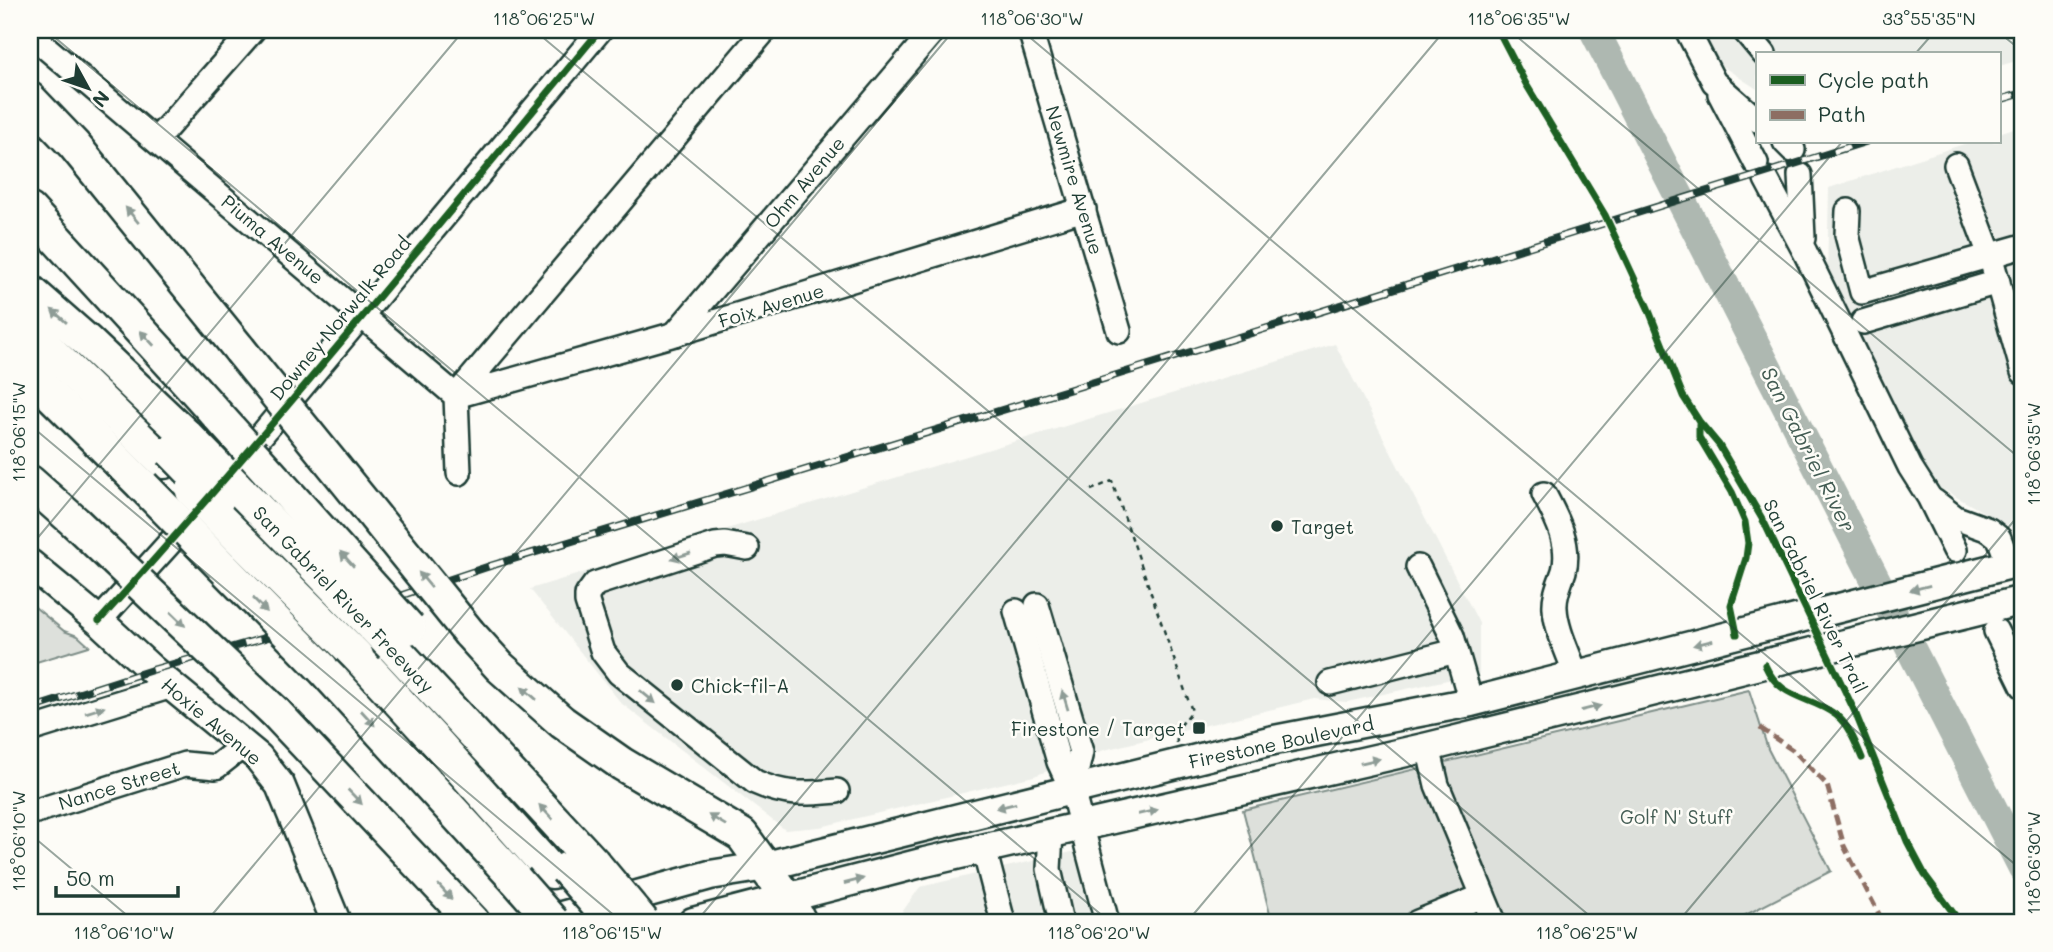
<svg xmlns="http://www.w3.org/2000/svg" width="2053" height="952" viewBox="0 0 2053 952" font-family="Mali,sans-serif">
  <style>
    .built { fill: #eceee9 }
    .green { fill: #dde0db; stroke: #7e8e88; stroke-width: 2 }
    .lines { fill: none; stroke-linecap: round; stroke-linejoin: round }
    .river { stroke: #aeb8b1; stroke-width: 30 }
    .minor-casing { stroke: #1f3d34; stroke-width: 28 }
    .major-casing { stroke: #1f3d34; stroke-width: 33 }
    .highway-casing { stroke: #1f3d34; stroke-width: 37 }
    .path { stroke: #1f3d34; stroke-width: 2.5; stroke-dasharray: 5 5; stroke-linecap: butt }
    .minor { stroke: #fdfcf7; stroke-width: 23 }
    .major { stroke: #fdfcf7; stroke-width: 28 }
    .highway { stroke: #fdfcf7; stroke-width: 32 }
    .rail-casing { stroke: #1f3d34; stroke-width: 8 }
    .rail { stroke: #fdfcf7; stroke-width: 5; stroke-dasharray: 16; stroke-linecap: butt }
    .highway-bridge-casing { stroke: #1f3d34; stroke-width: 37; stroke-linecap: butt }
    .highway-bridge { stroke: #fdfcf7; stroke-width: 32 }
    .quiet { stroke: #8d6e63; stroke-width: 5; stroke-dasharray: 10 5; stroke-linecap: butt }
    .cycleway-casing { stroke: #fdfcf7; stroke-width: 11 }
    .cycleway { stroke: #1b5e20; stroke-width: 7 }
    .oneway { fill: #8e9c96 }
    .ticks { fill: none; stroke: #1f3d34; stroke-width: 2; stroke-opacity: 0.45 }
    .poi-dot { fill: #1f3d34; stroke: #fdfcf7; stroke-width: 2.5 }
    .labels { text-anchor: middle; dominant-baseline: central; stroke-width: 5; stroke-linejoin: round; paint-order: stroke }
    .street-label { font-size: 19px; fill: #1f3d34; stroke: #fdfcf7 }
    .poi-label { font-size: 19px; fill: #1f3d34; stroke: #fdfcf7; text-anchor: start }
    .park-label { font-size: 19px; fill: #455e55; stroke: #fdfcf7 }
    .water-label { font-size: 21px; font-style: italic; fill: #435c53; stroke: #fdfcf7 }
    .neatline { fill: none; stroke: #1f3d34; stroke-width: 2.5 }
    .ticks-label { font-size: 18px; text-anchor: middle; fill: #1f3d34 }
  </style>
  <rect width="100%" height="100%" fill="#fdfcf7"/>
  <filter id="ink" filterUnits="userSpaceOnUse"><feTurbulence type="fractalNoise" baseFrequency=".0143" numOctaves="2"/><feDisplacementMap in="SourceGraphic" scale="14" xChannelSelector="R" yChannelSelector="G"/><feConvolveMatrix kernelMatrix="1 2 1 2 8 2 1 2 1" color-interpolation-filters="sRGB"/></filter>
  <g filter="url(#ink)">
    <g class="built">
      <polygon points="1700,30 2023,30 2023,59 1999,66 1999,54 1757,54 1757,89 1719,64"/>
      <polygon points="2023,125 2023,531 2019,532 1928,481 1827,277 1829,188 1970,142 1999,142 1999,133"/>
      <polygon points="1335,344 1479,623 1479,673 1347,702 1314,699 1104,750 1034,776 820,827 785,830 621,703 530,589"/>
      <polygon points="1076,851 1094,922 895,922 920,887"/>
    </g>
    <g class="green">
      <polygon points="30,603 64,631 78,636 89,646 30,664"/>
      <polygon points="1749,690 1768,749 1831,871 1732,922 1257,922 1271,918 1243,810"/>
    </g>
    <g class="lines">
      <polyline class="river" points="1594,30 2023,868"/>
      <defs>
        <g id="minor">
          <polyline points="1030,30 1119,331"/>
          <polyline points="1687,30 1714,82 1757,120"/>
          <polyline points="1744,30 1764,54"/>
          <polyline points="30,34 456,396 459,473"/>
          <polyline points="1720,94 1756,163"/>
          <polyline points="156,140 253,30"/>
          <polyline points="1785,142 1793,150"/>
          <polyline points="1956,165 1990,255 2023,372"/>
          <polyline points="1800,175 1803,238"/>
          <polyline points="1766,179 1805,252 1910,467 1929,497 1955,550"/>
          <polyline points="1848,211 1847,235 1862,292 2023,246"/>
          <polyline points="1863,322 1998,282"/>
          <polyline points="675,334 934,30"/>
          <polyline points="456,396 675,334 1084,209"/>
          <polyline points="456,396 765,30"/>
          <polyline points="218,487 600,30"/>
          <path d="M 1544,494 C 1556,517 1571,543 1564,571 C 1560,583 1554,595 1555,608 C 1556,630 1569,654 1576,675"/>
          <polyline points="1934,501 1956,518 1989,530 1999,538 2009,565"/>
          <path d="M 747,548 L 725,544 L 715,545 L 595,584 L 587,595 L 587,602 L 603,652 L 619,673 L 755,782 C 786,796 804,794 837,791"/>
          <polyline points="1418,567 1452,636 1471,702"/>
          <polyline points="1037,605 1081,752 1072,790"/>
          <polyline points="1016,611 1059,762 1072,790 1107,922"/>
          <polyline points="99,621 194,516"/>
          <polyline points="1996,631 2023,686"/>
          <polyline points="1330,683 1456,651"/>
          <polyline points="30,730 172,686"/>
          <polyline points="1428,747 1437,785 1494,922"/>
          <polyline points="30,813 185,764 216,767 244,745"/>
          <polyline points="1051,834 1049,869 1061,922"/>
          <polyline points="984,849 1003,922"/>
          <polyline points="1418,922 1483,896"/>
        </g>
        <g id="major">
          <polyline points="30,564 99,621 152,670 258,757 280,785 336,922"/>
          <polyline points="540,922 710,875 766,866 1269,741 1471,702 2023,561"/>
          <polyline points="693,922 925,862 1428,747 2023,600"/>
        </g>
        <g id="highway">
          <polyline points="30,99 74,145 240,350"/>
          <polyline points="30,210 193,388"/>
          <polyline points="30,291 88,342 187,436"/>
          <polyline points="30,331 164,462"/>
          <polyline points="30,374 143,486"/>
          <polyline points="30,482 75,522"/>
          <polyline points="469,633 500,667 562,722 622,764 742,835 788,899 800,922"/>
          <polyline points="392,646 593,862"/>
          <polyline points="357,656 439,745 552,872"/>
          <polyline points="322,668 516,880"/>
          <polyline points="275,712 473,922"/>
        </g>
      </defs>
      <use href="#minor" class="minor-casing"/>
      <use href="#major" class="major-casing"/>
      <use href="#highway" class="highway-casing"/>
      <polyline class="path" points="1091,490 1112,481 1192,711 1176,731 1177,743"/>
      <use href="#minor" class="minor"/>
      <use href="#major" class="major"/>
      <use href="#highway" class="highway"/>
      <defs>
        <g id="rail">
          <polyline points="1999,100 2023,93"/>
          <polyline points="30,709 152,670 324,621 490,566 1094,382 1865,142"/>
        </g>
      </defs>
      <use href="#rail" class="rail-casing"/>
      <use href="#rail" class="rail"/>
      <defs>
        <g id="highway-bridge">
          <polyline points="240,350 469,633"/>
          <polyline points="193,388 409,628"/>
          <polyline points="187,436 392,646"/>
          <polyline points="171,451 218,499"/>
          <polyline points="143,486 322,668"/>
          <polyline points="192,491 357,656"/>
          <polyline points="75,522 275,712"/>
          <polyline points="593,862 643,922"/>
          <polyline points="566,869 612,922"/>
          <polyline points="516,880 553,922"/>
        </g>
      </defs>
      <use href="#highway-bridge" class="highway-bridge-casing"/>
      <use href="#highway-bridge" class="highway-bridge"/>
      <polyline class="quiet" points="1760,728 1794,751 1827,785 1844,846 1883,922"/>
      <defs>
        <g id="cycleway">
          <polyline points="1498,30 1526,84 1605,215 1648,308 1683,396 1699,421 1719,445 1764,522 1855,712 1907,841 1925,875 1960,922"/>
          <polyline points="1699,424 1699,437 1732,492 1745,522 1748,543 1746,558 1731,605 1737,634"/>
          <path d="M 99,621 C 272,430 435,229 600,30"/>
          <path d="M 1765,665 C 1781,701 1810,695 1836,715 C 1849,725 1856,744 1862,758"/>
        </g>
      </defs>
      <use href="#cycleway" class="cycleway-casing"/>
      <use href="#cycleway" class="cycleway"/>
    </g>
    <defs><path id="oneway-solid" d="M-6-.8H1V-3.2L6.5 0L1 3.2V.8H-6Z" transform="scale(1.75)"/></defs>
    <g class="oneway">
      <use href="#oneway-solid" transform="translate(132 215) rotate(-130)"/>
      <use href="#oneway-solid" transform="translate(59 316) rotate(-139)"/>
      <use href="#oneway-solid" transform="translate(147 338) rotate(-133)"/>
      <use href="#oneway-solid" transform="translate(681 556) rotate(163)"/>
      <use href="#oneway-solid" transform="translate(347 559) rotate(-132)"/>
      <use href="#oneway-solid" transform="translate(425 580) rotate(-130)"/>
      <use href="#oneway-solid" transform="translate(1920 588) rotate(166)"/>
      <use href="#oneway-solid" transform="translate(260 605) rotate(45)"/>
      <use href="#oneway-solid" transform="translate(178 619) rotate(44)"/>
      <use href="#oneway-solid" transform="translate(1703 643) rotate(166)"/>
      <use href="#oneway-solid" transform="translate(529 693) rotate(-139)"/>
      <use href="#oneway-solid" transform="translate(648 697) rotate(39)"/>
      <use href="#oneway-solid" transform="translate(1065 700) rotate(-107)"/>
      <use href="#oneway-solid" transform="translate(1591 708) rotate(-14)"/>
      <use href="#oneway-solid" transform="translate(95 710) rotate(-17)"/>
      <use href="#oneway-solid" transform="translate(368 718) rotate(48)"/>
      <use href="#oneway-solid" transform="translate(1370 761) rotate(-13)"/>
      <use href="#oneway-solid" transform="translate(355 797) rotate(46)"/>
      <use href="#oneway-solid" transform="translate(1006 806) rotate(166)"/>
      <use href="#oneway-solid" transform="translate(546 812) rotate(-133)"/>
      <use href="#oneway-solid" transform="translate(1148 812) rotate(-13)"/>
      <use href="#oneway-solid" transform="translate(717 820) rotate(-149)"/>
      <use href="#oneway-solid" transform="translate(854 881) rotate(-15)"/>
      <use href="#oneway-solid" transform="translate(445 892) rotate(47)"/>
    </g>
  </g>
  <path class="ticks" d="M 46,30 L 1110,922M 534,30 L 1597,922M 1021,30 L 2023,871M 1509,30 L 2023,461M 1996,30 L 2023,52M 1915,54 L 1936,30M 30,425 L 622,922M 30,547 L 464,30M 30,834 L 135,922M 206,922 L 954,30M 696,922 L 1445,30M 1187,922 L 1842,142M 1678,922 L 2023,510"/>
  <g class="poi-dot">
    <circle cx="1277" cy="526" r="7"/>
    <circle cx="677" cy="685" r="7"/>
    <rect x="1192" y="721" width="14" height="14" rx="3.5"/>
  </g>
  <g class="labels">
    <g class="street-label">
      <text transform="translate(1075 180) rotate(73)">Newmire Avenue</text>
      <text transform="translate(804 182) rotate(-50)">Ohm Avenue</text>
      <text transform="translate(273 239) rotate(40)">Piuma Avenue</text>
      <text transform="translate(771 305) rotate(-17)">Foix Avenue</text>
      <text transform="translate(340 318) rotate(-50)">Downey Norwalk Road</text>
      <text transform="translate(1816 596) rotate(64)">San Gabriel River Trail</text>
      <text transform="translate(344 599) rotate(46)">San Gabriel River Freeway</text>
      <text transform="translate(212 721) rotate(40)">Hoxie Avenue</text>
      <text transform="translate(1281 742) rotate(-12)">Firestone Boulevard</text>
      <text transform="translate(119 785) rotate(-17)">Nance Street</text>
    </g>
    <g class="poi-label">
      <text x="1291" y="526">Target</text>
      <text x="691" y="685">Chick-fil-A</text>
      <text x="1185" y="728" text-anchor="end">Firestone / Target</text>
    </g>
    <g class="park-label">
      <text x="1676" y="816">Golf N' Stuff</text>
    </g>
    <g class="water-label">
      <text transform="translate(1809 449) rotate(63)">San Gabriel River</text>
    </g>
  </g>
  <rect width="2053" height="952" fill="none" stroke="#fdfcf7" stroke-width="77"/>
  <rect x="1756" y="52" width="245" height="91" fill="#fdfcf7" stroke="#a4b0a9" stroke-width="2"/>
  <rect x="1770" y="75" width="35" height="10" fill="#1b5e20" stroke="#a4b0a9" stroke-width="2"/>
  <text x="1818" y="88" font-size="21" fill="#1f3d34">Cycle path</text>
  <rect x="1770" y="110" width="35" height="10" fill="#8d6e63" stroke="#a4b0a9" stroke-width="2"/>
  <text x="1818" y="122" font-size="21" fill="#1f3d34">Path</text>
  <g transform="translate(88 88) rotate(130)" stroke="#fdfcf7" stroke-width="5" paint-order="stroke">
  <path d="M0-5L12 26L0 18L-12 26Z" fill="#1f3d34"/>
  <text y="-10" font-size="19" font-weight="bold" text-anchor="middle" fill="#1f3d34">N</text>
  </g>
  <path d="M56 886v10h122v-10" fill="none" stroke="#1f3d34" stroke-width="3.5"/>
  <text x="66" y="886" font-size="21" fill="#1f3d34" stroke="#fdfcf7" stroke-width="5" paint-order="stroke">50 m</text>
  <rect x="38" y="38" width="1976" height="876" class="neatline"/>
  <g class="ticks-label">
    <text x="544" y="25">118°06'25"W</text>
    <text x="1032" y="25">118°06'30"W</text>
    <text x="1519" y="25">118°06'35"W</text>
    <text x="1929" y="25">33°55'35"N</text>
    <text transform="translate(19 432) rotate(-90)" y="6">118°06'15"W</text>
    <text transform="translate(2034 454) rotate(-90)" y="6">118°06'35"W</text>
    <text transform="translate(19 841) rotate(-90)" y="6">118°06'10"W</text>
    <text transform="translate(2034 863) rotate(-90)" y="6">118°06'30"W</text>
    <text x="124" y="939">118°06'10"W</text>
    <text x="612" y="939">118°06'15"W</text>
    <text x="1099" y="939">118°06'20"W</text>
    <text x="1587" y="939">118°06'25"W</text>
  </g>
</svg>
